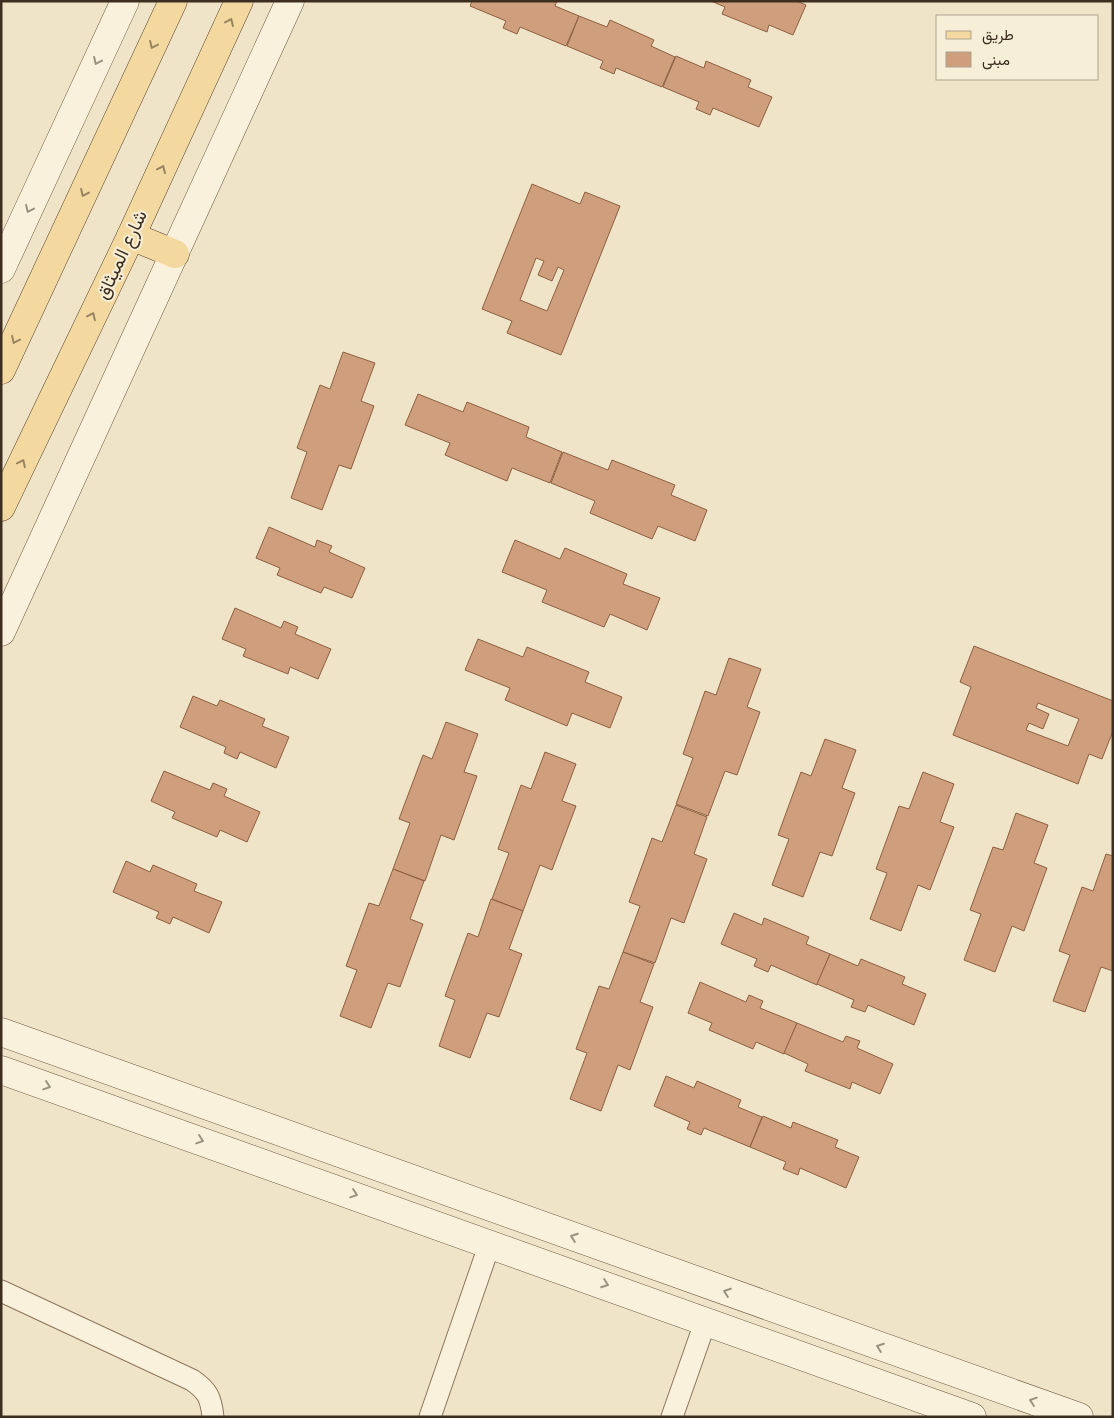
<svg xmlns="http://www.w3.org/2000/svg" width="1114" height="1418" viewBox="0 0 1114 1418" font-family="Spectral,Vazirmatn,serif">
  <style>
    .building { fill: #cf9f7d; stroke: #8d5f41; fill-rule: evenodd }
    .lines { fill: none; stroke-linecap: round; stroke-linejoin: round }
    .street-casing { stroke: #8d765c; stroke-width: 23 }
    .secondary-casing { stroke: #6f573f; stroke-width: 29 }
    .primary-casing { stroke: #5b4430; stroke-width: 29 }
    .street { stroke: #faf1dc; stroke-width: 21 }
    .secondary { stroke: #faf1dc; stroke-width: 28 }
    .primary { stroke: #f3d9a0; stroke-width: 28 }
    .oneway { stroke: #988460 }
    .oneway2 { stroke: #9c907e }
    .labels { text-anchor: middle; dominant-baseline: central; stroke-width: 4; stroke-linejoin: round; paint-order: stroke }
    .street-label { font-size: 19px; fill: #3d2e20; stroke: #f7eed8 }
  </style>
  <rect width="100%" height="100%" fill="#f0e4c8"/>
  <g class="building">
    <polygon points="472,1 557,1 555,6 579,16 566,46 520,27 517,34 503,28 506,21 470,6"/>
    <polygon points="711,1 797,1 806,5 793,35 769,25 767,32 722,14 725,7"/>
    <polygon points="579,16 607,27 610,20 654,40 651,46 675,57 662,87 616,68 614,74 600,68 603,61 567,46"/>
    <polygon points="676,56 704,68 706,61 751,80 748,87 772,97 759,127 713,108 710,115 696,109 699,102 663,87"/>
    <path d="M 532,184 L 580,204 L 585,192 L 620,206 L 561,355 L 507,333 L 512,321 L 482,309 ZM 536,258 L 544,261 L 538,275 L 552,281 L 558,267 L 564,270 L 547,311 L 520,300 Z"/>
    <polygon points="343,352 375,363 361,401 374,406 351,469 339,465 322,510 291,498 307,452 297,448 320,385 330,389"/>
    <polygon points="418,394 463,412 467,402 529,427 526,437 562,452 550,483 512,468 507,481 445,455 450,443 405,425"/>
    <polygon points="563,452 608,470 612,460 675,485 671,495 707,510 695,541 658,526 652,539 590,513 595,501 551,483"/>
    <polygon points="269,527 315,547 317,540 332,546 329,552 365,568 352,598 324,587 321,593 277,575 280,568 256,558"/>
    <polygon points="515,540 560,559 565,548 627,574 623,584 660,598 647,630 610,614 604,627 542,602 547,590 502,572"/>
    <polygon points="235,608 281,628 284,621 298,627 295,634 331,649 318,679 290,667 288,674 243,656 246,649 222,639"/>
    <polygon points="478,639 523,657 527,647 589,672 585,682 622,697 610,728 572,713 567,726 505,700 510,688 465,670"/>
    <path d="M 974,646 L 1113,701 L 1113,731 L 1102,759 L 1089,754 L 1078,784 L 953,735 L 971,687 L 960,682 ZM 1038,703 L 1079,719 L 1068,746 L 1026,730 L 1029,723 L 1043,729 L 1049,714 L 1036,708 Z"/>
    <polygon points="729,658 761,669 747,707 760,712 737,775 725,771 708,816 676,804 693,758 683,754 705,691 716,695"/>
    <polygon points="193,696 217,706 220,700 265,719 262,726 289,737 276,768 240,752 237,759 224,753 226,747 180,727"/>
    <polygon points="446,722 478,734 464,772 477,776 454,840 441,835 425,881 393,869 410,823 399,819 423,755 432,759"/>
    <polygon points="825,739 856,750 842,788 855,793 832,856 820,852 803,897 772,885 789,839 778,835 801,772 811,776"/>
    <polygon points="545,752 576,764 562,801 576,806 552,870 540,865 523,911 492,899 509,853 498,849 521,785 531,789"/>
    <polygon points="164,771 210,790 213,783 227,789 224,796 260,812 247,842 220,830 217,837 172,818 175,812 151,801"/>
    <polygon points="923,772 954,784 940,822 954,827 930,890 918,885 901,931 870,919 887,873 876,869 899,806 909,809"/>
    <polygon points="676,805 707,817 694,854 707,859 684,923 671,918 655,963 623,952 640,906 629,902 652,838 662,842"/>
    <polygon points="1016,813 1048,825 1034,863 1047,868 1024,931 1012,926 995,972 964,960 981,914 970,910 993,847 1003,850"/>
    <polygon points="1106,854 1113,856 1113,971 1101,967 1085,1012 1053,1001 1070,955 1059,951 1082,887 1093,891"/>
    <polygon points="126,861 150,872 153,865 197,884 194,891 222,902 209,933 173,917 170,924 156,918 159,912 113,892"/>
    <polygon points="393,869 424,881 410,919 423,924 400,987 388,983 371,1028 340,1016 357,970 346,966 369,903 379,906"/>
    <polygon points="491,899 523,911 509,949 522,954 499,1017 487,1013 470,1058 439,1046 455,1000 445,996 468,933 478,937"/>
    <polygon points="734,913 762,925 764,918 809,937 806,944 830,954 817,985 771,965 768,972 754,966 757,959 721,944"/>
    <polygon points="623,952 654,964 640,1002 653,1007 630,1070 618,1065 601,1111 570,1099 587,1053 576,1049 599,986 609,989"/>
    <polygon points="830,954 858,966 861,959 905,977 902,984 926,994 914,1025 868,1005 865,1012 851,1007 854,1000 817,984"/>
    <polygon points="700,982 746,1002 749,995 763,1001 760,1008 797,1023 784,1054 756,1042 753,1049 709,1030 712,1023 688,1013"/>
    <polygon points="797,1023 843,1042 846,1036 860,1041 857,1048 893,1064 880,1094 852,1082 850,1089 805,1071 808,1064 784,1053"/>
    <polygon points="666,1076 694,1088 697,1081 741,1100 738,1107 762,1117 750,1147 704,1128 701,1135 687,1129 690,1122 654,1106"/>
    <polygon points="763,1116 791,1128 793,1122 838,1140 835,1147 859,1157 846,1188 800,1168 798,1175 783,1169 786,1162 750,1147"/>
  </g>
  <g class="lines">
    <defs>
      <g id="street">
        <path d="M 1,1291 L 192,1380 C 208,1391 211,1398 213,1417"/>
        <polyline points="430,1417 490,1243"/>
        <polyline points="672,1417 706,1320"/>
      </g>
      <g id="secondary">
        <polyline points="1,269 125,1"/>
        <polyline points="1,632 290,1"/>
        <polyline points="1,1032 1079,1417"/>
        <polyline points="1,1070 972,1417"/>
      </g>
      <g id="primary">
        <polyline points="131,236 175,254"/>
        <polyline points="1,370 173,1"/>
        <polyline points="1,507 131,236 239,1"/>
      </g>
    </defs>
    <use href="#street" class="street-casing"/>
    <use href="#secondary" class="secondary-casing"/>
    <use href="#primary" class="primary-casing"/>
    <use href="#street" class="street"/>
    <use href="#secondary" class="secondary"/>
    <use href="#primary" class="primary"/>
  </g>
  <defs><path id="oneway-chevron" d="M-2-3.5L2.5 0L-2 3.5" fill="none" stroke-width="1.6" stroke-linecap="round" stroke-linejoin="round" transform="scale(1.25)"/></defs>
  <g class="oneway">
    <use href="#oneway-chevron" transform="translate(230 22) rotate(-65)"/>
    <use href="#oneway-chevron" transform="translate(153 45) rotate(115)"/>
    <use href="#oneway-chevron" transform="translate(162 169) rotate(-65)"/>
    <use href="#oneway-chevron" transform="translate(84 193) rotate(115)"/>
    <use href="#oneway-chevron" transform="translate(92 316) rotate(-64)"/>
    <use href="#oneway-chevron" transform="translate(15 340) rotate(115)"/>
    <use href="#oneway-chevron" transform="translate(22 463) rotate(-64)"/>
  </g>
  <g class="oneway2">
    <use href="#oneway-chevron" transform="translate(97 61) rotate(115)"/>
    <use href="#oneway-chevron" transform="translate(29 209) rotate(115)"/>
    <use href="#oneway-chevron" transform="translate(47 1086) rotate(19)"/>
    <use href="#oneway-chevron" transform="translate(200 1140) rotate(19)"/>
    <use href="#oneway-chevron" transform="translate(354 1194) rotate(19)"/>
    <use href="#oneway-chevron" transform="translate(574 1237) rotate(-160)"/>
    <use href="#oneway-chevron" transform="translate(605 1284) rotate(20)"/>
    <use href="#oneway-chevron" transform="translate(727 1292) rotate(-160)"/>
    <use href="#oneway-chevron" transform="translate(880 1347) rotate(-160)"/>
    <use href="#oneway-chevron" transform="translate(1033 1401) rotate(-161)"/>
  </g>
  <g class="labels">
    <g class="street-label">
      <text transform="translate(122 255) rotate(-65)">شارع الميثاق</text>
    </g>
  </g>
  <rect width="1114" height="1418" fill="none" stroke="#3d2e20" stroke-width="5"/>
  <rect x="936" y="15" width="162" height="65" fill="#f7eed8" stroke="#ada18e"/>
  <rect x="946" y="31" width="25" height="8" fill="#f3d9a0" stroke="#ada18e"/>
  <text x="982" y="40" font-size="15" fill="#3d2e20">طريق</text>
  <rect x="946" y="52" width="25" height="15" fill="#cf9f7d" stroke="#ada18e"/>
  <text x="982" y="65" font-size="15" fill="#3d2e20">مبنى</text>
</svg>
